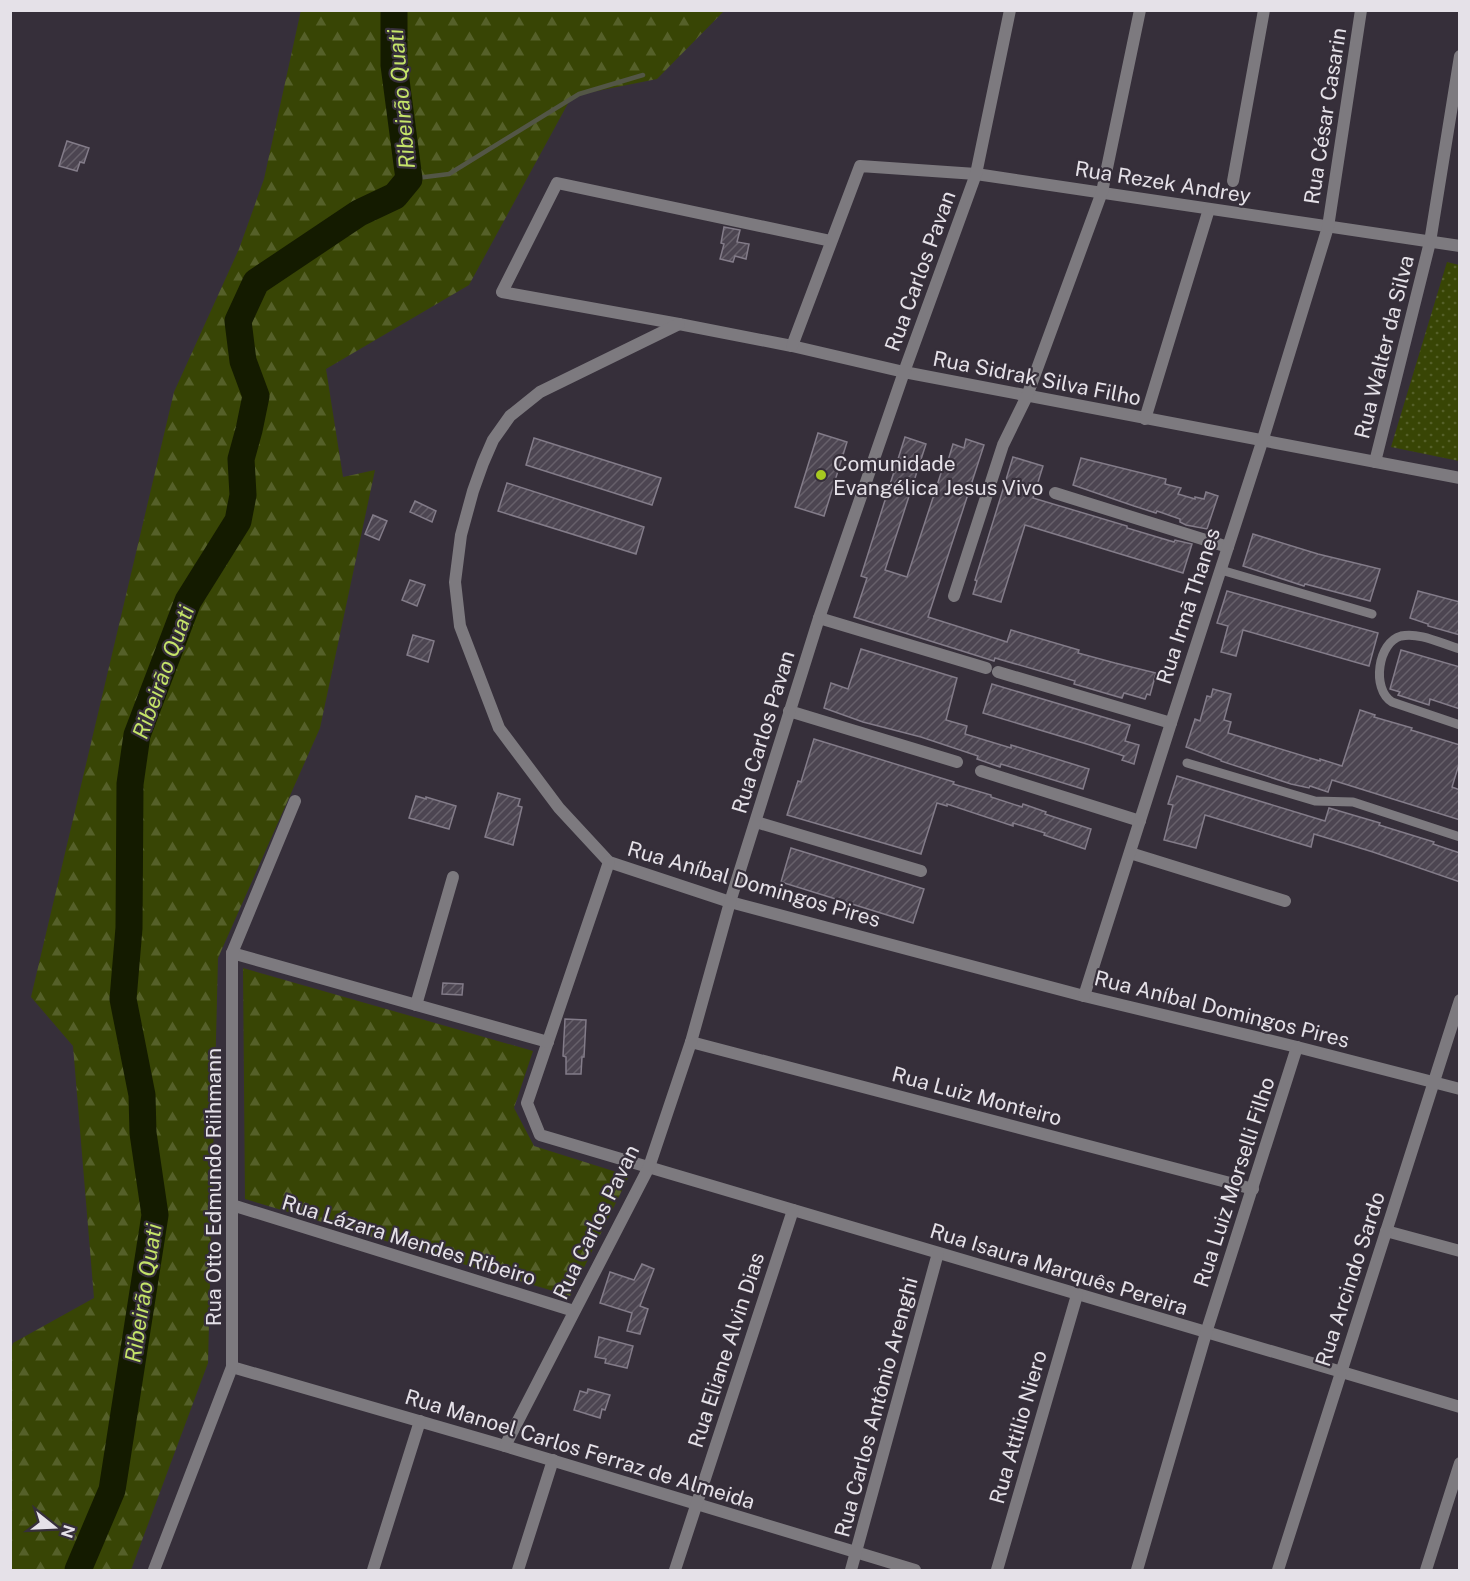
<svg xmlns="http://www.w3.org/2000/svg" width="1470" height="1581" viewBox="0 0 1470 1581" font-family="'Public Sans',sans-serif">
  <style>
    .forest { fill: url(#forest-firs) }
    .park { fill: url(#park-dots) }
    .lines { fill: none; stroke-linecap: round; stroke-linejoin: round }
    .stream { stroke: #535646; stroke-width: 4.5 }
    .river { stroke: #141b00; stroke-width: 27 }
    .building { fill: url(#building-hatch); stroke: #837c89; stroke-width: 1.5 }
    .service { stroke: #7d7a7f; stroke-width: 9 }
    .minor { stroke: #7d7a7f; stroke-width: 12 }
    .tertiary { stroke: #7d7a7f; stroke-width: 12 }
    .poi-dot { fill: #a6c820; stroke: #362f3a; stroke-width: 2 }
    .labels { text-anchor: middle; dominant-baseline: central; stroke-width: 4.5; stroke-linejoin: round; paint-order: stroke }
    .street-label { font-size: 21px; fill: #e5e1e8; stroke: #362f3a }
    .poi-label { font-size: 21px; fill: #e5e1e8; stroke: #362f3a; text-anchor: start }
    .water-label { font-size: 22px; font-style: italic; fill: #c5e469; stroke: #362f3a }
  </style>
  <defs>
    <pattern id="forest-firs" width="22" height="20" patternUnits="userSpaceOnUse" patternTransform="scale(1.5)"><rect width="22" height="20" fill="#384505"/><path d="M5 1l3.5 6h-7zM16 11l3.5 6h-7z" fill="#556029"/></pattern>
    <pattern id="park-dots" width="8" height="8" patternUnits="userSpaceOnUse" patternTransform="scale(1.5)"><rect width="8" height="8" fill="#384505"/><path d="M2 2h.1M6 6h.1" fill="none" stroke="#556029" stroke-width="1.8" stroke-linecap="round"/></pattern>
    <pattern id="building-hatch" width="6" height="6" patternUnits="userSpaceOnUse" patternTransform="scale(1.5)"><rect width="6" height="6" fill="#4c4551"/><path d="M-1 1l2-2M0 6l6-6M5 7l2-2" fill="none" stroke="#66606a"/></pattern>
  </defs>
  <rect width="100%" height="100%" fill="#362f3a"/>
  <g class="forest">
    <polygon points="301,10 724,11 657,79 572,96 469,285 326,369 343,477 375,470 320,728 218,958 208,1363 131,1570 11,1570 10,1354 13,1343 94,1298 73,1046 31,997 174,392 239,249 264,179"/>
    <polygon points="243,968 533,1051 514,1108 534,1146 629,1176 570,1296 245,1199"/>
  </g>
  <polygon class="park" points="1447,262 1459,265 1459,461 1391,447"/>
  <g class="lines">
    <polyline class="stream" points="409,179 449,174 579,94 643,75"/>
    <polyline class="river" points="78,1570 112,1490 155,1215 143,1133 142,1095 123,999 129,928 130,784 137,735 188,601 238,521 243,495 241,459 249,430 256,396 243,361 238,321 256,282 359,213 395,196 409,179 394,65 394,10"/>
  </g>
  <g class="building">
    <polygon points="67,141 89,148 84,163 80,162 77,171 59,166"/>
    <polygon points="724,227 740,230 737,242 749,244 746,259 735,256 733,262 720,259 724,244 721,243"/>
    <polygon points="818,433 847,442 824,516 795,507"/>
    <polygon points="905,437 926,444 885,570 907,577 944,464 947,464 953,444 964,448 966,439 984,445 928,617 1007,642 1011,630 1079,650 1078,653 1115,663 1156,673 1150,695 1147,694 1145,699 1124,693 1122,698 1074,684 1075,681 995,658 994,661 854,617 867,578 861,576"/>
    <polygon points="534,438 661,478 652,505 526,465"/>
    <polygon points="1013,457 1043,466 1033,498 1127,526 1127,528 1174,542 1175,540 1192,544 1183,573 1025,525 1001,602 973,594 977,581 975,580"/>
    <polygon points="1081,458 1166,479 1165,484 1181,488 1178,494 1195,499 1195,497 1204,499 1206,492 1218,496 1207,529 1186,525 1180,522 1180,519 1157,511 1156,513 1134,506 1073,485"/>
    <polygon points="507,483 644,527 636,554 498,511"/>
    <polygon points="415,501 436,511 432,522 410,512"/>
    <polygon points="373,515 387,521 379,540 365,534"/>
    <polygon points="1253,534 1318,554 1380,569 1370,601 1305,584 1304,586 1243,566"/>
    <polygon points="410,580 425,585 417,606 402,600"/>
    <polygon points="1227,591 1378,633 1369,666 1243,630 1236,656 1221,652 1228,626 1217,623"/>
    <polygon points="1418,591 1460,602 1460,635 1428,626 1428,624 1410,618"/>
    <polygon points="413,635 434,641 428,662 407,655"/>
    <polygon points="861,649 957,678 946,720 967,726 965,734 1011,748 1011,745 1089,769 1083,789 1001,764 1000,767 977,759 978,756 921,737 863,722 824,708 831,683 848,689"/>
    <polygon points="1401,650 1460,667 1460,709 1430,699 1429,705 1398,695 1400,692 1390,689"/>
    <polygon points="992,684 1130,725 1125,741 1139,745 1134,764 1122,760 1124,756 1090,745 983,713"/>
    <polygon points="1213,689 1231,694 1224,720 1231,722 1228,733 1320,761 1320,759 1342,766 1360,710 1375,715 1374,717 1412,728 1411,730 1460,745 1460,761 1452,787 1460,790 1460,820 1332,780 1328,792 1310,786 1309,788 1291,784 1221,761 1221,760 1186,747 1195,719 1200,721 1207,696 1211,697"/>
    <polygon points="814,739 954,782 953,784 991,795 991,797 1022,807 1023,804 1046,812 1045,814 1091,829 1085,849 1044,835 1045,833 1013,823 1013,826 947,804 947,806 937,803 921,854 787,815 798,781 801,782"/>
    <polygon points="1177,776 1325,821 1329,808 1380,823 1379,825 1434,842 1433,844 1460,853 1460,882 1373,852 1314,834 1311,847 1205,815 1196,848 1164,840 1173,805 1168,804"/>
    <polygon points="498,793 520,799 518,806 522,807 513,845 485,837"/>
    <polygon points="416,796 426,799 426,797 456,806 449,829 409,818"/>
    <polygon points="791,848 924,889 913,923 781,882"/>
    <polygon points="443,983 463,984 462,995 442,994"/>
    <polygon points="565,1019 586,1020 584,1057 582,1057 581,1074 566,1074 566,1057 563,1056"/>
    <polygon points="642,1264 654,1269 640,1306 648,1309 640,1334 627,1331 632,1313 600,1303 610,1272 634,1280"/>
    <polygon points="599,1337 633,1346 627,1368 605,1363 606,1359 595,1357"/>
    <polygon points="588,1389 610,1395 605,1410 602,1409 600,1418 574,1410 580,1391 587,1393"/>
  </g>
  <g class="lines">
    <g class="service">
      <polyline points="1221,570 1372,614"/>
      <path d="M 1460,649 C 1442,644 1420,632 1401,636 C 1378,642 1371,689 1392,702 L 1460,725"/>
      <polyline points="1187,763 1315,801 1353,802 1460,837"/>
    </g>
    <g class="minor">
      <polyline points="1233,181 1264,10"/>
      <polyline points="831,241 557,183 502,292 679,324 792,346 904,372 1460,478"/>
      <polyline points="679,324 540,392 510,416 493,440 483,463 473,491 461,535 455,582 460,626 499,728 559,808 609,862 730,902 1084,996 1297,1047 1460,1089"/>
      <polyline points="792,346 860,166 976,174 1460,246"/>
      <polyline points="1145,419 1209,209"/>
      <polyline points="1375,462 1430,242 1460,56"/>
      <polyline points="1055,493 1228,547"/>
      <polyline points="954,596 1003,445 1027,396 1102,192 1140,10"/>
      <polyline points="819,618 986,668"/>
      <polyline points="998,672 1171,723"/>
      <polyline points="789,711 957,762"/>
      <polyline points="981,771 1140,821"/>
      <polyline points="756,822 921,871"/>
      <polyline points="1130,853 1285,901"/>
      <polyline points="609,862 527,1103 540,1135 1460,1407"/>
      <polyline points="232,953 548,1042"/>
      <polyline points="1084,996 1171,723 1262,442 1328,227 1361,10"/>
      <polyline points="416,1005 453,877"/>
      <polyline points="691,1042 1253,1189"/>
      <polyline points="232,1205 574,1311"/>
      <polyline points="1386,1231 1460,1251"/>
      <polyline points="232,1367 505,1446 915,1570"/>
      <polyline points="505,1446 649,1167 691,1042 730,902 819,618 904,372 976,174 1010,10"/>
      <polyline points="154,1570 232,1367 232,953 295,801"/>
      <polyline points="373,1570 420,1421"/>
      <polyline points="518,1570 553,1460"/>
      <polyline points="675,1570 793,1210"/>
      <polyline points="851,1570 938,1253"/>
      <polyline points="997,1570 1077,1295"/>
      <polyline points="1137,1570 1206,1333 1297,1047"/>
      <polyline points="1426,1570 1460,1463"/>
    </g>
    <polyline class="tertiary" points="1278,1570 1460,1000"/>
  </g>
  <circle class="poi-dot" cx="821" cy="475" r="6"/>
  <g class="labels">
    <g class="street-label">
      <text transform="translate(1325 116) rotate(-81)">Rua César Casarin</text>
      <text transform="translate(1163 182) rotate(9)">Rua Rezek Andrey</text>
      <text transform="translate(920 271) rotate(-70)">Rua Carlos Pavan</text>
      <text transform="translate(1384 347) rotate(-76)">Rua Walter da Silva</text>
      <text transform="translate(1037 378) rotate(11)">Rua Sidrak Silva Filho</text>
      <text transform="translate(1188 606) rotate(-72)">Rua Irmã Thanes</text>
      <text transform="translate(763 732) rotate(-73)">Rua Carlos Pavan</text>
      <text transform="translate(754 884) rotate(16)">Rua Aníbal Domingos Pires</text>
      <text transform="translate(1222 1009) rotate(14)">Rua Aníbal Domingos Pires</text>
      <text transform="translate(977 1096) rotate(15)">Rua Luiz Monteiro</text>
      <text transform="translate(1234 1182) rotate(-72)">Rua Luiz Morselli Filho</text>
      <text transform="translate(213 1187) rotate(-90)">Rua Otto Edmundo Riihmann</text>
      <text transform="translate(596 1222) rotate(-64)">Rua Carlos Pavan</text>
      <text transform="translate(409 1240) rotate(17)">Rua Lázara Mendes Ribeiro</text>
      <text transform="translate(1059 1269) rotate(17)">Rua Isaura Marquês Pereira</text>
      <text transform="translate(1350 1279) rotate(-72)">Rua Arcindo Sardo</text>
      <text transform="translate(726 1350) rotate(-72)">Rua Eliane Alvin Dias</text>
      <text transform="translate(876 1407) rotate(-75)">Rua Carlos Antônio Arenghi</text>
      <text transform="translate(1018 1427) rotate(-74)">Rua Attilio Niero</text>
      <text transform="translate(580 1449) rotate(17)">Rua Manoel Carlos Ferraz de Almeida</text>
    </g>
    <g class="poi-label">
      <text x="833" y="463">Comunidade<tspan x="833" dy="24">Evangélica Jesus Vivo</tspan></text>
    </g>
    <g class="water-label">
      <text transform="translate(401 99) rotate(-95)">Ribeirão Quati</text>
      <text transform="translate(163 672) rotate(-70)">Ribeirão Quati</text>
      <text transform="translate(143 1293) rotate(-81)">Ribeirão Quati</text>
    </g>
  </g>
  <rect width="1470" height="1581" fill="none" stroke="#e5e1e8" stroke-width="24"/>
  <g transform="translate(54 1527) rotate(108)" stroke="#362f3a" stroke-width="4.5" paint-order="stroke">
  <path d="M0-4.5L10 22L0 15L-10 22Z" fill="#e5e1e8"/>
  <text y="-9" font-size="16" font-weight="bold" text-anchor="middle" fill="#e5e1e8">N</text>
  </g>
</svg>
